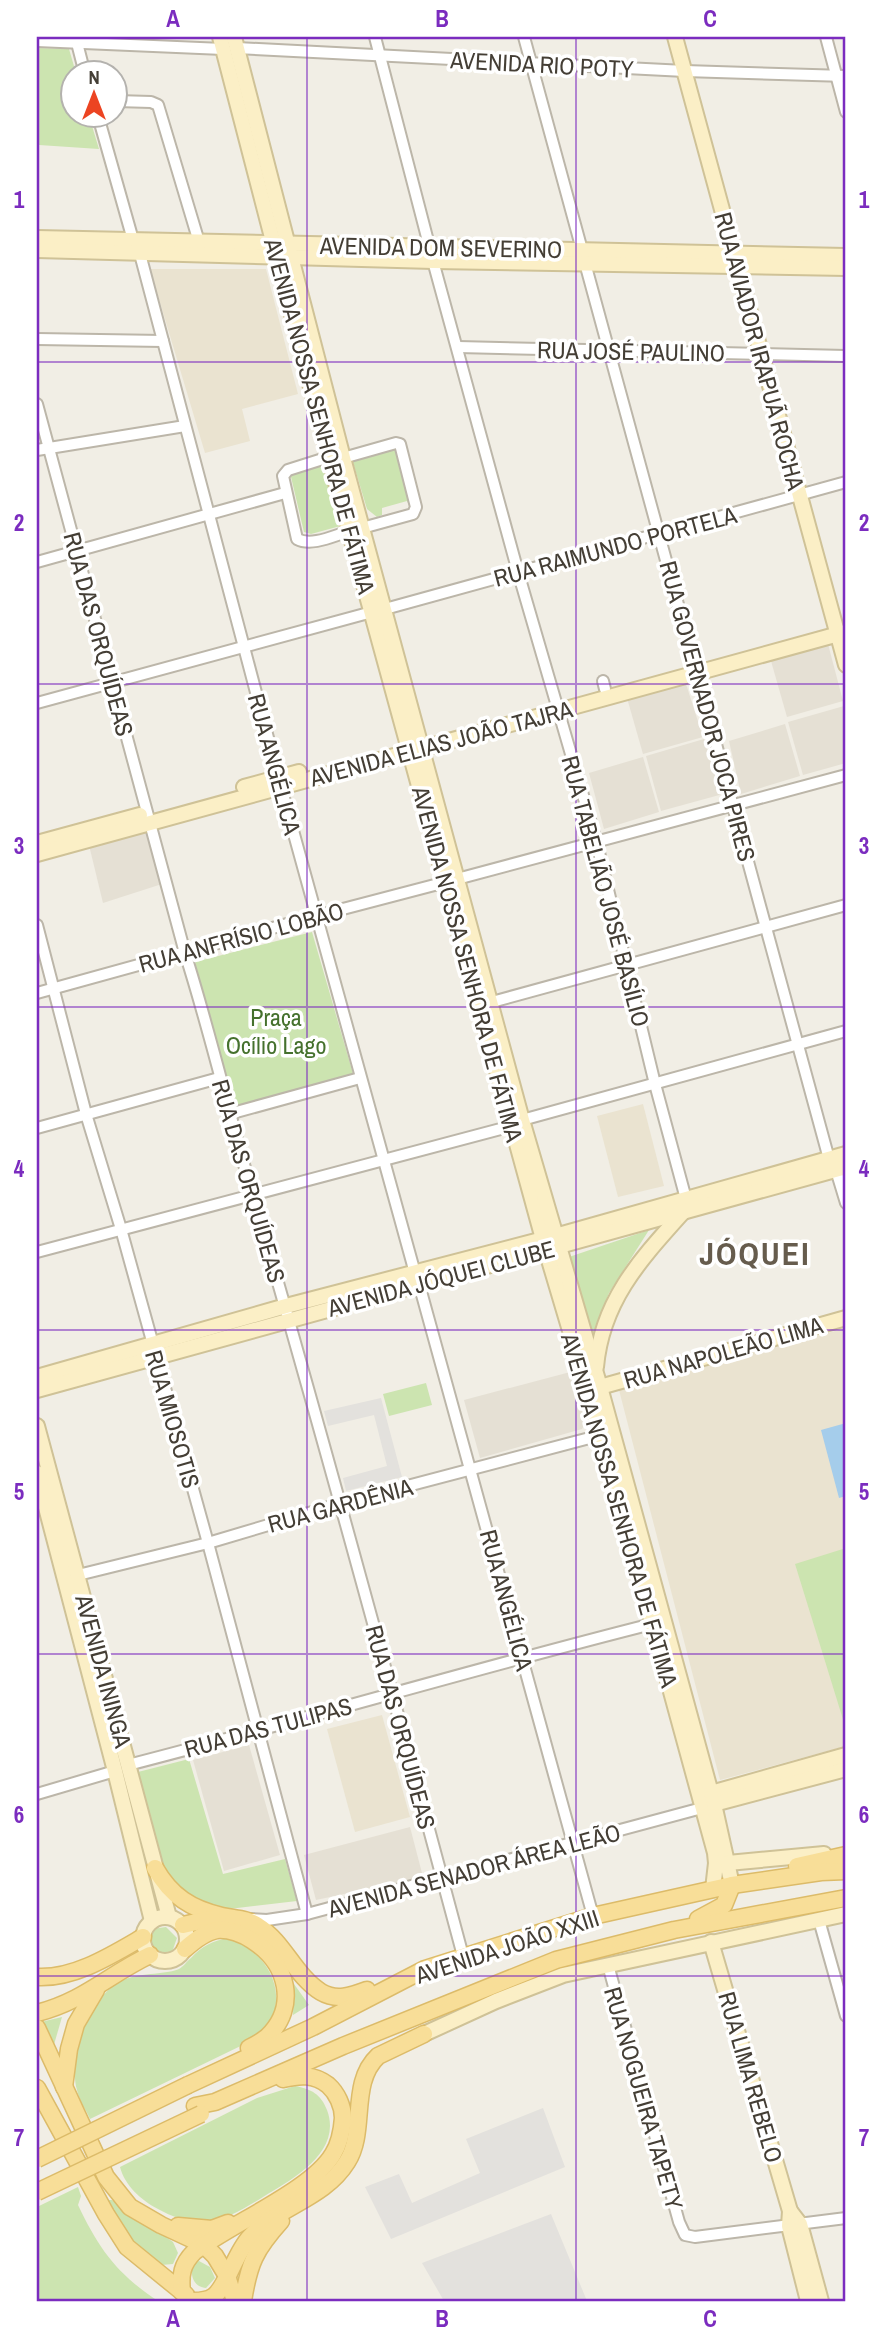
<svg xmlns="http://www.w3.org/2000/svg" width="883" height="2338" viewBox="0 0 883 2338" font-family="'Archivo Narrow',sans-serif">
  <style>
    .residential { fill: #e5e0d4 }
    .education { fill: #eae3d0 }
    .green { fill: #cce4b0 }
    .parking { fill: #e3e1dd }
    .water { fill: #a5cdeb }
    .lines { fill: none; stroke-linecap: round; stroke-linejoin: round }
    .street-casing { stroke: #bcb6a9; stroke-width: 14 }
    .secondary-casing { stroke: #cfc297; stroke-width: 18 }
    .primary-casing { stroke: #dcbb69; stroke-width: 19 }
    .street { stroke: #fff; stroke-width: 10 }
    .secondary { stroke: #fbefc6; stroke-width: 14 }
    .primary { stroke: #f8de98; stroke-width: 16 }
    .primary-bridge-casing { stroke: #dcbb69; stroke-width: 19; stroke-linecap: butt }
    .primary-bridge { stroke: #f8de98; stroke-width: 16 }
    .grid { fill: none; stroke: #7b2cbf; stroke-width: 2; stroke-opacity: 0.55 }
    .labels { text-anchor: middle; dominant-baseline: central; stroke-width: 7; stroke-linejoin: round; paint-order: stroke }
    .street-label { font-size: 24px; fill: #443e35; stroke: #fff }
    .park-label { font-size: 24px; fill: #45712d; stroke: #fff }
    .district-label { font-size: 32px; font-weight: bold; letter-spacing: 2px; fill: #665c4d; stroke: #fff }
    .neatline { fill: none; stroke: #7b2cbf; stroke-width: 2.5 }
    .grid-label { font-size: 23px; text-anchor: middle; font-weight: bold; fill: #7b2cbf }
  </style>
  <rect width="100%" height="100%" fill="#f1eee5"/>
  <g class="residential">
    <polygon points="828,644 843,701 787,717 771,661"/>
    <polygon points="686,684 703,737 643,754 627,698"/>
    <polygon points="844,706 846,763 803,775 788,722"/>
    <polygon points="785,724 800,776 741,794 729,741"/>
    <polygon points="704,739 723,794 661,811 646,756"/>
    <polygon points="643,757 659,812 604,829 589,773"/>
    <polygon points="146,829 162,884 103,903 89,845"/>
    <polygon points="574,1371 586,1422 582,1429 480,1458 464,1400"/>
    <polygon points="249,1745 280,1855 224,1871 193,1760"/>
    <polygon points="410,1827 423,1877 316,1900 304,1855"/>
  </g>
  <g class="education">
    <polygon points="150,269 266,269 298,394 242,409 250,441 205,453"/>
    <polygon points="643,1104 664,1186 618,1197 597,1116"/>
    <polygon points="846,1328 846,1746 720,1780 619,1390"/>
    <polygon points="382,1715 410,1817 355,1832 327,1729"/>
  </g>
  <g class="green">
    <polygon points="37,48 69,49 76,73 74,74 74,116 89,116 99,149 39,145 37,138"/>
    <polygon points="397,445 416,504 410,507 407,501 382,508 382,515 377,517 367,509 352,459"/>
    <polygon points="326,464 344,525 311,534 304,532 291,477 294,473"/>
    <polygon points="312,932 354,1077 232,1109 195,962"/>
    <polygon points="649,1230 609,1293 591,1340 566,1258"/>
    <polygon points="426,1383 432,1405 389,1416 383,1394"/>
    <polygon points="846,1548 846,1726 845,1726 795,1564"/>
    <polygon points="189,1759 223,1874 285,1859 297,1901 229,1909 186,1900 160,1869 134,1773"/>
    <polygon points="166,1927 177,1938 171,1955 158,1955 148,1946 148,1936 152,1929"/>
    <path d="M 228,1938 C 257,1946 282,1977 275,2009 C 272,2021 260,2031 253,2040 L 90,2119 C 86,2110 79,2100 77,2090 C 67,2055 91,1991 126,1979 C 140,1973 170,1974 179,1969 C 183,1967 187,1961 191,1958 C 202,1946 212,1941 228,1938 Z"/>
    <polygon points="294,1984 309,2005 293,2015"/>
    <polygon points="62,2017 53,2048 41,2022"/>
    <path d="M 295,2086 C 311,2089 321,2094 327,2110 C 343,2153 291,2180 263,2197 C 247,2207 223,2222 204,2223 C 190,2223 170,2216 158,2209 C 141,2200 125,2186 120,2167 L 257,2098 Z"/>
    <path d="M 78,2187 L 81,2196 L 78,2205 C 99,2249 117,2274 158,2301 L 37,2301 L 37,2207 Z"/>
    <polygon points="107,2200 112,2200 173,2242 178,2253 173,2264 161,2265 130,2241"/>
    <path d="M 199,2261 L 210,2267 L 215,2278 L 206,2288 C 193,2287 189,2274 194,2263 Z"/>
  </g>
  <g class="parking">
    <polygon points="381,1398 402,1477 346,1491 343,1478 387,1466 374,1415 328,1426 324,1411"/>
    <polygon points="543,2108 565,2167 391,2239 365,2187 399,2174 412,2203 480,2173 466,2139"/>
    <polygon points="551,2214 587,2301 444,2301 422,2263"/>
  </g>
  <polygon class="water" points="846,1423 846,1496 839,1498 821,1430"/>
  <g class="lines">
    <defs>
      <g id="street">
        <polyline points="375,37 429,245"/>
        <polyline points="524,37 582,250"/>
        <polyline points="826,37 846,112"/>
        <polyline points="76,39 85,74"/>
        <polyline points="37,41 223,49"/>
        <polyline points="237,48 685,71 846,76"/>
        <polyline points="116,101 151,102 158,105 199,242"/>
        <polyline points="98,116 133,240"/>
        <polyline points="140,254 281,787 415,1273"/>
        <polyline points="433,261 518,572 596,840 655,1084 686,1199"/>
        <polyline points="585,263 829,1159"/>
        <polyline points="37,339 163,341"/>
        <polyline points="458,347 846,356"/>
        <path d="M 37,404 L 185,953 C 209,1028 227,1106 249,1182 C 324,1439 394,1698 463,1956"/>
        <polyline points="37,450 185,426"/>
        <path d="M 329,457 L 288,470 L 283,476 L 297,539 C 312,547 335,535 350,531"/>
        <polyline points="343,458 396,443 400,444 416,507 413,514 362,528"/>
        <polyline points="37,562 285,493"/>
        <polyline points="385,609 846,482"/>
        <polyline points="603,681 605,689"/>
        <polyline points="37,703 372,612"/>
        <polyline points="457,879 846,775"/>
        <polyline points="37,925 86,1114 121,1229 208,1543 307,1914"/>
        <polyline points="37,993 316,916 446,882"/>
        <polyline points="492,1002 846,905"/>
        <polyline points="229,1114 360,1078"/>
        <polyline points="522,1120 846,1031"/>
        <polyline points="37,1128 219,1078"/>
        <polyline points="836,1170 846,1203"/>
        <polyline points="37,1252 512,1126"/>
        <polyline points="419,1284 593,1916"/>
        <polyline points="78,1575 208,1543 339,1504 601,1435"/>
        <path d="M 128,1765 C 303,1720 477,1668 652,1624"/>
        <polyline points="37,1794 115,1771"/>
        <polyline points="250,1919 267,1920 307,1914 702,1808"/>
        <polyline points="819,1920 846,2016"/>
        <polyline points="608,1965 679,2222 685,2235 695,2237 846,2218"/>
      </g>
      <g id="secondary">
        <polyline points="220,37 329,457 546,1250 601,1435 715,1853 716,1863 713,1889"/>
        <polyline points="234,37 343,458 522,1120 600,1387 714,1804 732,1885"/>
        <polyline points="675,37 846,665"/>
        <polyline points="37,238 846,256"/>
        <polyline points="37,250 433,261 846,268"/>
        <polyline points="244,787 299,772"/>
        <polyline points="37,843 140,815"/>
        <polyline points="37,854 846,632"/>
        <path d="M 596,1367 C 602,1300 641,1259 684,1211"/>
        <polyline points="37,1377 286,1306 555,1236 846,1154"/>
        <polyline points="600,1387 846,1318"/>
        <polyline points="37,1390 846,1167"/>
        <polyline points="37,1426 169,1917"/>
        <polyline points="37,1473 115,1771 152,1921"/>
        <polyline points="711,1793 846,1755"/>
        <polyline points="714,1804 846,1769"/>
        <polyline points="728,1863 824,1854"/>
        <circle cx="165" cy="1939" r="22"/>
        <polyline points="711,1942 790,2211 789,2226 808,2301"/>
        <polyline points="424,2034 496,2001 563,1975 846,1914"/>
        <polyline points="790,2211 800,2224 821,2301"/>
      </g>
      <g id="primary">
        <polyline points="797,1866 846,1855"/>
        <path d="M 155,1868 C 171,1896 191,1909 222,1916 C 235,1919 246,1918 258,1926 C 284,1942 295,1976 321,1992 C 336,2001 351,1996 367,1990"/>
        <polyline points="698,1919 724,1905 732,1885"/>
        <polyline points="183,1925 218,1917"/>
        <path d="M 185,1949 C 194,1941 205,1932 217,1930 C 229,1929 243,1934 253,1941 C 287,1963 299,2006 267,2037 C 262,2041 255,2045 249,2048"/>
        <path d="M 37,1977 C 74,1979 112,1955 143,1937"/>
        <path d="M 37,2013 C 84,2001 108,1975 150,1955"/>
        <polyline points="37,2028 106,2177 130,2207 161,2225 204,2245 215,2256 227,2276 235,2301"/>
        <polyline points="188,2085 313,2027 425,1969 593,1916 732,1885 821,1872 846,1871"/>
        <polyline points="64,2087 69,2049 76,2024 96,1990"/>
        <polyline points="37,2088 106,2214 127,2247 186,2295"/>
        <polyline points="195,2106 215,2102 343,2046 556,1960 674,1930 846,1898"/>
        <polyline points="178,2226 212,2229 228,2223"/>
        <path d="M 182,2292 C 180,2275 182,2264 194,2252 C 230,2224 312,2190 333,2154 C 340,2143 342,2131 343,2118 C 343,2106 337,2093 328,2085 C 314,2074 300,2075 283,2079"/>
        <path d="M 193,2301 C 200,2301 208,2301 214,2296 C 227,2286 235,2253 250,2237 C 278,2206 324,2199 347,2162 C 367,2131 349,2083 378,2056 L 424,2034"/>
        <path d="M 243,2301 C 249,2263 255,2250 281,2221"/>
      </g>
    </defs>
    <use href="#street" class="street-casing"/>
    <use href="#secondary" class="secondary-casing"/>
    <use href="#primary" class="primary-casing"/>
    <use href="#street" class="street"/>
    <use href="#secondary" class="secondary"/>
    <use href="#primary" class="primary"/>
    <defs>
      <g id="primary-bridge">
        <polyline points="37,2159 188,2085"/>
        <polyline points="37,2192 201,2114"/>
      </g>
    </defs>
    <use href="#primary-bridge" class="primary-bridge-casing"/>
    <use href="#primary-bridge" class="primary-bridge"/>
  </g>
  <path class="grid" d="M 307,37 L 307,2301M 576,37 L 576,2301M 37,362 L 846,362M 37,684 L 846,684M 37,1007 L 846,1007M 37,1330 L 846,1330M 37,1654 L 846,1654M 37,1976 L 846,1976"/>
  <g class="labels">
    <g class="street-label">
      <text transform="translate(542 64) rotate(3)">AVENIDA RIO POTY</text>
      <text transform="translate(441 247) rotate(1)">AVENIDA DOM SEVERINO</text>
      <text transform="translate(631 351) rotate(1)">RUA JOSÉ PAULINO</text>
      <text transform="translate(760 351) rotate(75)">RUA AVIADOR IRAPUÃ ROCHA</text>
      <text transform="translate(320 416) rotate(75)">AVENIDA NOSSA SENHORA DE FÁTIMA</text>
      <text transform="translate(615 546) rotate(-15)">RUA RAIMUNDO PORTELA</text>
      <text transform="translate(99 634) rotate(75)">RUA DAS ORQUÍDEAS</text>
      <text transform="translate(708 711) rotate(75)">RUA GOVERNADOR JOCA PIRES</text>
      <text transform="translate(441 743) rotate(-15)">AVENIDA ELIAS JOÃO TAJRA</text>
      <text transform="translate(275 764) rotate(75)">RUA ANGÉLICA</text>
      <text transform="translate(606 891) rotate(75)">RUA TABELIÃO JOSÉ BASÍLIO</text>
      <text transform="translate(241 937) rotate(-15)">RUA ANFRÍSIO LOBÃO</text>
      <text transform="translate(468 964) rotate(75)">AVENIDA NOSSA SENHORA DE FÁTIMA</text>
      <text transform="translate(249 1181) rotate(74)">RUA DAS ORQUÍDEAS</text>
      <text transform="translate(441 1278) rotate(-15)">AVENIDA JÓQUEI CLUBE</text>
      <text transform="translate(723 1352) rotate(-16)">RUA NAPOLEÃO LIMA</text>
      <text transform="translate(173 1419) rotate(74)">RUA MIOSOTIS</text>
      <text transform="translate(340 1505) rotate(-15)">RUA GARDÊNIA</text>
      <text transform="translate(620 1510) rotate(74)">AVENIDA NOSSA SENHORA DE FÁTIMA</text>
      <text transform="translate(507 1600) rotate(75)">RUA ANGÉLICA</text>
      <text transform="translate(104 1671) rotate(75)">AVENIDA ININGA</text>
      <text transform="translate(268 1727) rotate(-15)">RUA DAS TULIPAS</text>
      <text transform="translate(401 1727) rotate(75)">RUA DAS ORQUÍDEAS</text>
      <text transform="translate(474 1870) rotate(-15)">AVENIDA SENADOR ÁREA LEÃO</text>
      <text transform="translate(507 1946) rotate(-18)">AVENIDA JOÃO XXIII</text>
      <text transform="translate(751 2077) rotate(74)">RUA LIMA REBELO</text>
      <text transform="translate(644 2098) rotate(74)">RUA NOGUEIRA TAPETY</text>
    </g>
    <g class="park-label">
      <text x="276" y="1017">Praça<tspan x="276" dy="28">Ocílio Lago</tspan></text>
    </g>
    <g class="district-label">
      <text x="755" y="1253">JÓQUEI</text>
    </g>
  </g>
  <rect width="883" height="2338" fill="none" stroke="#ffffff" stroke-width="77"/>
  <g transform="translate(94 94)"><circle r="33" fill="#ffffff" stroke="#b4b2ae" stroke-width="2"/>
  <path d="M0-5L12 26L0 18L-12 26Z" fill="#ec4422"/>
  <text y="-10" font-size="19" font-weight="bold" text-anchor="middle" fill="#443e35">N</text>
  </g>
  <rect x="38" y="38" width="806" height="2262" class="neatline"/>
  <g class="grid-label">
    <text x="173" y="27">A</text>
    <text x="442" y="27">B</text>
    <text x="710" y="27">C</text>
    <text x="19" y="208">1</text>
    <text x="864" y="208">1</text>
    <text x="19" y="531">2</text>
    <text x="864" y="531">2</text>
    <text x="19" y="854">3</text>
    <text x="864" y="854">3</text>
    <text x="19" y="1177">4</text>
    <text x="864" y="1177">4</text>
    <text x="19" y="1500">5</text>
    <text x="864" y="1500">5</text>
    <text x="19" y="1823">6</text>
    <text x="864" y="1823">6</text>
    <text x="19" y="2146">7</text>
    <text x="864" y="2146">7</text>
    <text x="173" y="2327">A</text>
    <text x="442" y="2327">B</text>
    <text x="710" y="2327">C</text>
  </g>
</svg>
